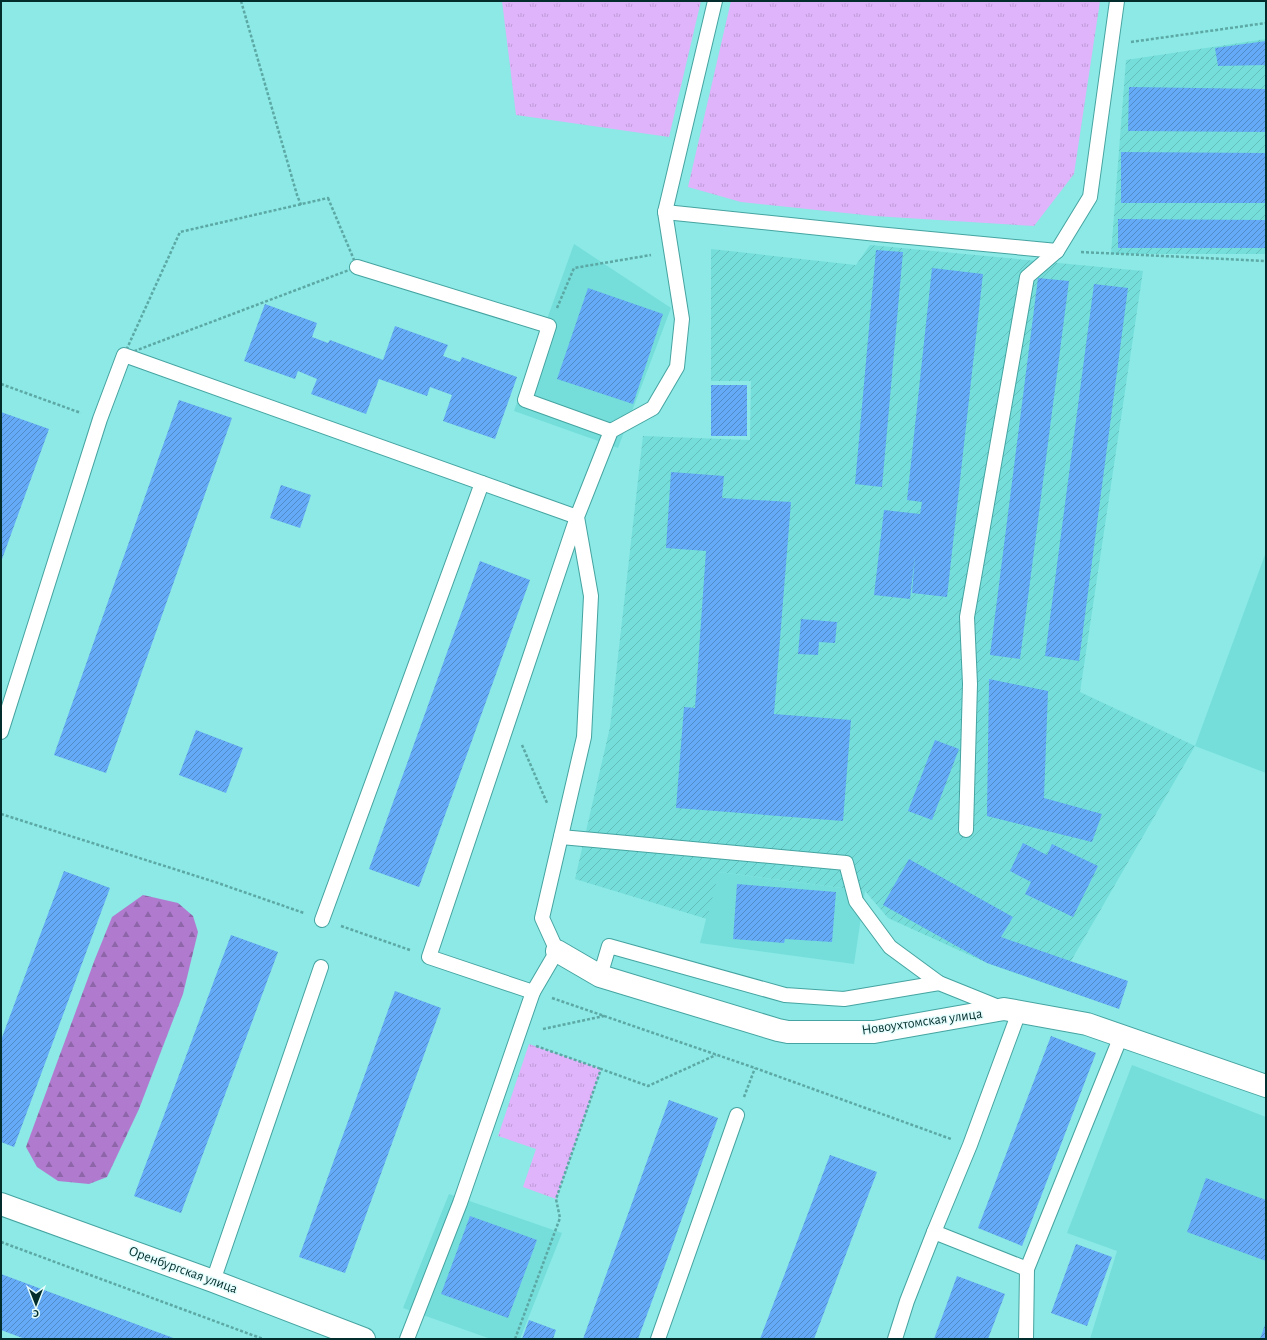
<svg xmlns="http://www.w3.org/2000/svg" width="1267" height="1340" viewBox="0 0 1267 1340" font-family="'Alegreya Sans',sans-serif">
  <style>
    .built { fill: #75deda }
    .industrial { fill: url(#industrial-furrows) }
    .grass { fill: url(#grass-tufts) }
    .forest { fill: url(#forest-firs) }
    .building { fill: url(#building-hatch) }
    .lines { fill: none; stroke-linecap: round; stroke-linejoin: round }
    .service-casing { stroke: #45a4a1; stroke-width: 16 }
    .minor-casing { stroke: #45a4a1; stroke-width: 24 }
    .path { stroke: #5ca8a5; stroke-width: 2.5; stroke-dasharray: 3 2; stroke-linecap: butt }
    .service { stroke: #fff; stroke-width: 14 }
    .minor { stroke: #fff; stroke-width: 22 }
    .labels { text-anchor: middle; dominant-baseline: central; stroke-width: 3; stroke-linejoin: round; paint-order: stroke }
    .street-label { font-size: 14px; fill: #022d2c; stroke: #e4fdfc }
  </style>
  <defs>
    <pattern id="industrial-furrows" width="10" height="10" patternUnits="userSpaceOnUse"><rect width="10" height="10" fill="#75deda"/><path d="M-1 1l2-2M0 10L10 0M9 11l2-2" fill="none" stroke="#64bfbb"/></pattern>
    <pattern id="grass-tufts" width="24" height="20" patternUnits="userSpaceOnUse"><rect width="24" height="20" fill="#dfb4fa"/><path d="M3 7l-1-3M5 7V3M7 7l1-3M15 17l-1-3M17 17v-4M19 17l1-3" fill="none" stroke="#be9bd6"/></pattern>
    <pattern id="forest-firs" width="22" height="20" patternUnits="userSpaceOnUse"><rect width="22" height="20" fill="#b07bcf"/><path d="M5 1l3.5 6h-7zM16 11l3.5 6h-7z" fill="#8d65a8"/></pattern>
    <pattern id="building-hatch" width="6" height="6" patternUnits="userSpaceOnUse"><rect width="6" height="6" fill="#64aaf6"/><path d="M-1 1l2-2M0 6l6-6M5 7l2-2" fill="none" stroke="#508bc7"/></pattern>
  </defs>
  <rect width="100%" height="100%" fill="#8ce9e5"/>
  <g class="built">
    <polygon points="574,244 671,308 618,448 514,411"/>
    <polygon points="1266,552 1266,773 1195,746"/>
    <polygon points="718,872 865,891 854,964 700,943"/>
    <polygon points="1132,1065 1266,1117 1266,1339 1090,1339 1117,1251 1067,1233"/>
    <polygon points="449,1194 562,1233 520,1339 491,1339 403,1308"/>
  </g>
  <g class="industrial">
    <polygon points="1266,39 1266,254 1111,254 1126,60"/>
    <polygon points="870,245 1143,271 1080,692 1195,746 1071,961 1061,989 987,963 888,918 865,891 719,872 707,919 575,879 610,727 643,436 750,440 751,381 711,381 711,249 856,265"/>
  </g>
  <g class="grass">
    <polygon points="502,1 701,1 669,137 516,115"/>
    <polygon points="731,1 1100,1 1074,174 1034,226 874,216 741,202 688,187"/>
    <polygon points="529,1044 601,1069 556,1199 523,1187 536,1149 498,1136"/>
  </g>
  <polygon class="forest" points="143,895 178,903 193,916 198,932 183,994 139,1109 107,1177 89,1184 58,1181 37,1167 26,1147 95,959 112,917"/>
  <g class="building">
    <polygon points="1266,41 1266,65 1218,66 1215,48"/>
    <polygon points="1129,87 1266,89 1266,132 1128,131"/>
    <polygon points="1121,152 1266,153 1266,203 1121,203"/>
    <polygon points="1118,219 1266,220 1266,248 1118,248"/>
    <polygon points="876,250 903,252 882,487 855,484"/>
    <polygon points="932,268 983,274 947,597 912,593 915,555 910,599 874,595 884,510 920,514 922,502 907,500"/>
    <polygon points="1038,278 1069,281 1020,659 990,655"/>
    <polygon points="1094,284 1128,288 1079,661 1045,656"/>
    <polygon points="588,288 663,314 633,404 557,379"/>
    <polygon points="265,304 317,323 312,337 328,343 330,340 383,360 395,326 448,345 443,356 460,362 462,357 517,377 495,439 443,421 452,395 430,387 427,396 379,379 366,414 311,394 317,379 298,371 295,379 244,361"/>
    <rect x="711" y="385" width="36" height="51"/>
    <polygon points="179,400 232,418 106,773 54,755"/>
    <polygon points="1,412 49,429 1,562"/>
    <polygon points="671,472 724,476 722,498 791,502 774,714 851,720 843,821 676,808 684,707 695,708 706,551 666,548"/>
    <polygon points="281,485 311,495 300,528 270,518"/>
    <polygon points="480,561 530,580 419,887 369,869"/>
    <polygon points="801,619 837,622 835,643 819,642 818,655 798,654"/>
    <polygon points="989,679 1048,691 1044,798 1102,814 1092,842 987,816"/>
    <polygon points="196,730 243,748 226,793 179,775"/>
    <polygon points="935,740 959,749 932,820 908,811"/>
    <polygon points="1023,843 1047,855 1052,844 1098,866 1073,917 1025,894 1031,882 1010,871"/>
    <polygon points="909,859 1013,917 1001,937 1128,981 1119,1009 987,963 883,905"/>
    <polygon points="64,871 110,888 14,1147 1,1142 1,1040"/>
    <polygon points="737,884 836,892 832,942 785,939 784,943 733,939"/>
    <polygon points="231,935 278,952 181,1213 134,1196"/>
    <polygon points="395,991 441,1008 345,1273 299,1257"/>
    <polygon points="1051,1036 1096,1053 1022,1246 978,1228"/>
    <polygon points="669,1100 718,1118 659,1282 638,1339 583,1339"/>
    <polygon points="830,1155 877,1172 814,1339 760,1339"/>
    <polygon points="1206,1178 1266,1200 1266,1261 1187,1232"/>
    <polygon points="470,1216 537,1240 508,1318 441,1294"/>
    <polygon points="1076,1244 1112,1257 1087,1326 1051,1313"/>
    <polygon points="1,1274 176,1339 25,1339 1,1330"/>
    <polygon points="957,1276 1005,1294 988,1339 934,1339"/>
    <polygon points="529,1320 556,1330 553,1339 522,1339"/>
    <polygon points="1266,1322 1266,1339 1260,1339"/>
  </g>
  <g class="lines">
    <defs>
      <g id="service">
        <polyline points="665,212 877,234 1057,251 1090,197 1117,1"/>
        <polyline points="357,267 549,326 525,400 611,431"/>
        <polyline points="1,732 100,419 124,355 577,517 429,957 533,992 557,951 542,918 584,737 591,596 577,517 611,431 653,408 677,367 682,319 665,212 715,1"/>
        <polyline points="966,830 970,684 967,617 1027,277 1057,251"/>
        <polyline points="561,837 846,863 856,901 890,947 939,983"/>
        <polyline points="322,920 482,483"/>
        <polyline points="600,976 609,946 785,995 844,999 939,983 1001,1008"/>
        <polyline points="934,1232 970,1145 1019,1012"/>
        <polyline points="213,1281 321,967"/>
        <polyline points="407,1339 460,1203 533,992"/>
        <polyline points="658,1339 737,1115"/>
        <polyline points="895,1339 907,1301 934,1232 1027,1269"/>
        <polyline points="1026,1339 1027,1269 1121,1036"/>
      </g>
      <g id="minor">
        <polyline points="557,951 600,976 778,1030 788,1032 874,1032 1004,1009 1087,1024 1266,1086"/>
        <polyline points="1,1204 213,1281 364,1339"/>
      </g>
    </defs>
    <use href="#service" class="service-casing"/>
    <use href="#minor" class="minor-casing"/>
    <g class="path">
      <polyline points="241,1 297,195 301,205"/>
      <polyline points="1131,42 1266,23"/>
      <polygon points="328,198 357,267 124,355 180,232"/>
      <polyline points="1081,252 1266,261"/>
      <polyline points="557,308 574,268 651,255"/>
      <polyline points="1,384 81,413"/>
      <polyline points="522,745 547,803"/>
      <polyline points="1,814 215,882 304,913"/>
      <polyline points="341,926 410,950"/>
      <polyline points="552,998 755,1068 951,1139"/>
      <polyline points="543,1029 604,1016"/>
      <polyline points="536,1046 601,1069"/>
      <polyline points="744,1097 755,1068"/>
      <polyline points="1,1242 263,1339"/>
      <polyline points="515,1339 560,1218 556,1199 601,1069 648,1086 716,1055"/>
    </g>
    <use href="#service" class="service"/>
    <use href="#minor" class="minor"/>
  </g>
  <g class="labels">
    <g class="street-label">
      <text transform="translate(922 1022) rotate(-8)">Новоухтомская улица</text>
      <text transform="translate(183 1270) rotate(20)">Оренбургская улица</text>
    </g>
  </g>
  <rect width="1267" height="1340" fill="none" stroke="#022d2c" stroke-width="4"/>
  <g transform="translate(36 1304) rotate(180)" stroke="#e4fdfc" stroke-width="3" paint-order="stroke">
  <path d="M0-3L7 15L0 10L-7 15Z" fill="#022d2c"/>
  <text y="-6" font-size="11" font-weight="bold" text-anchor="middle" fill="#022d2c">С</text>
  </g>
</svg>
